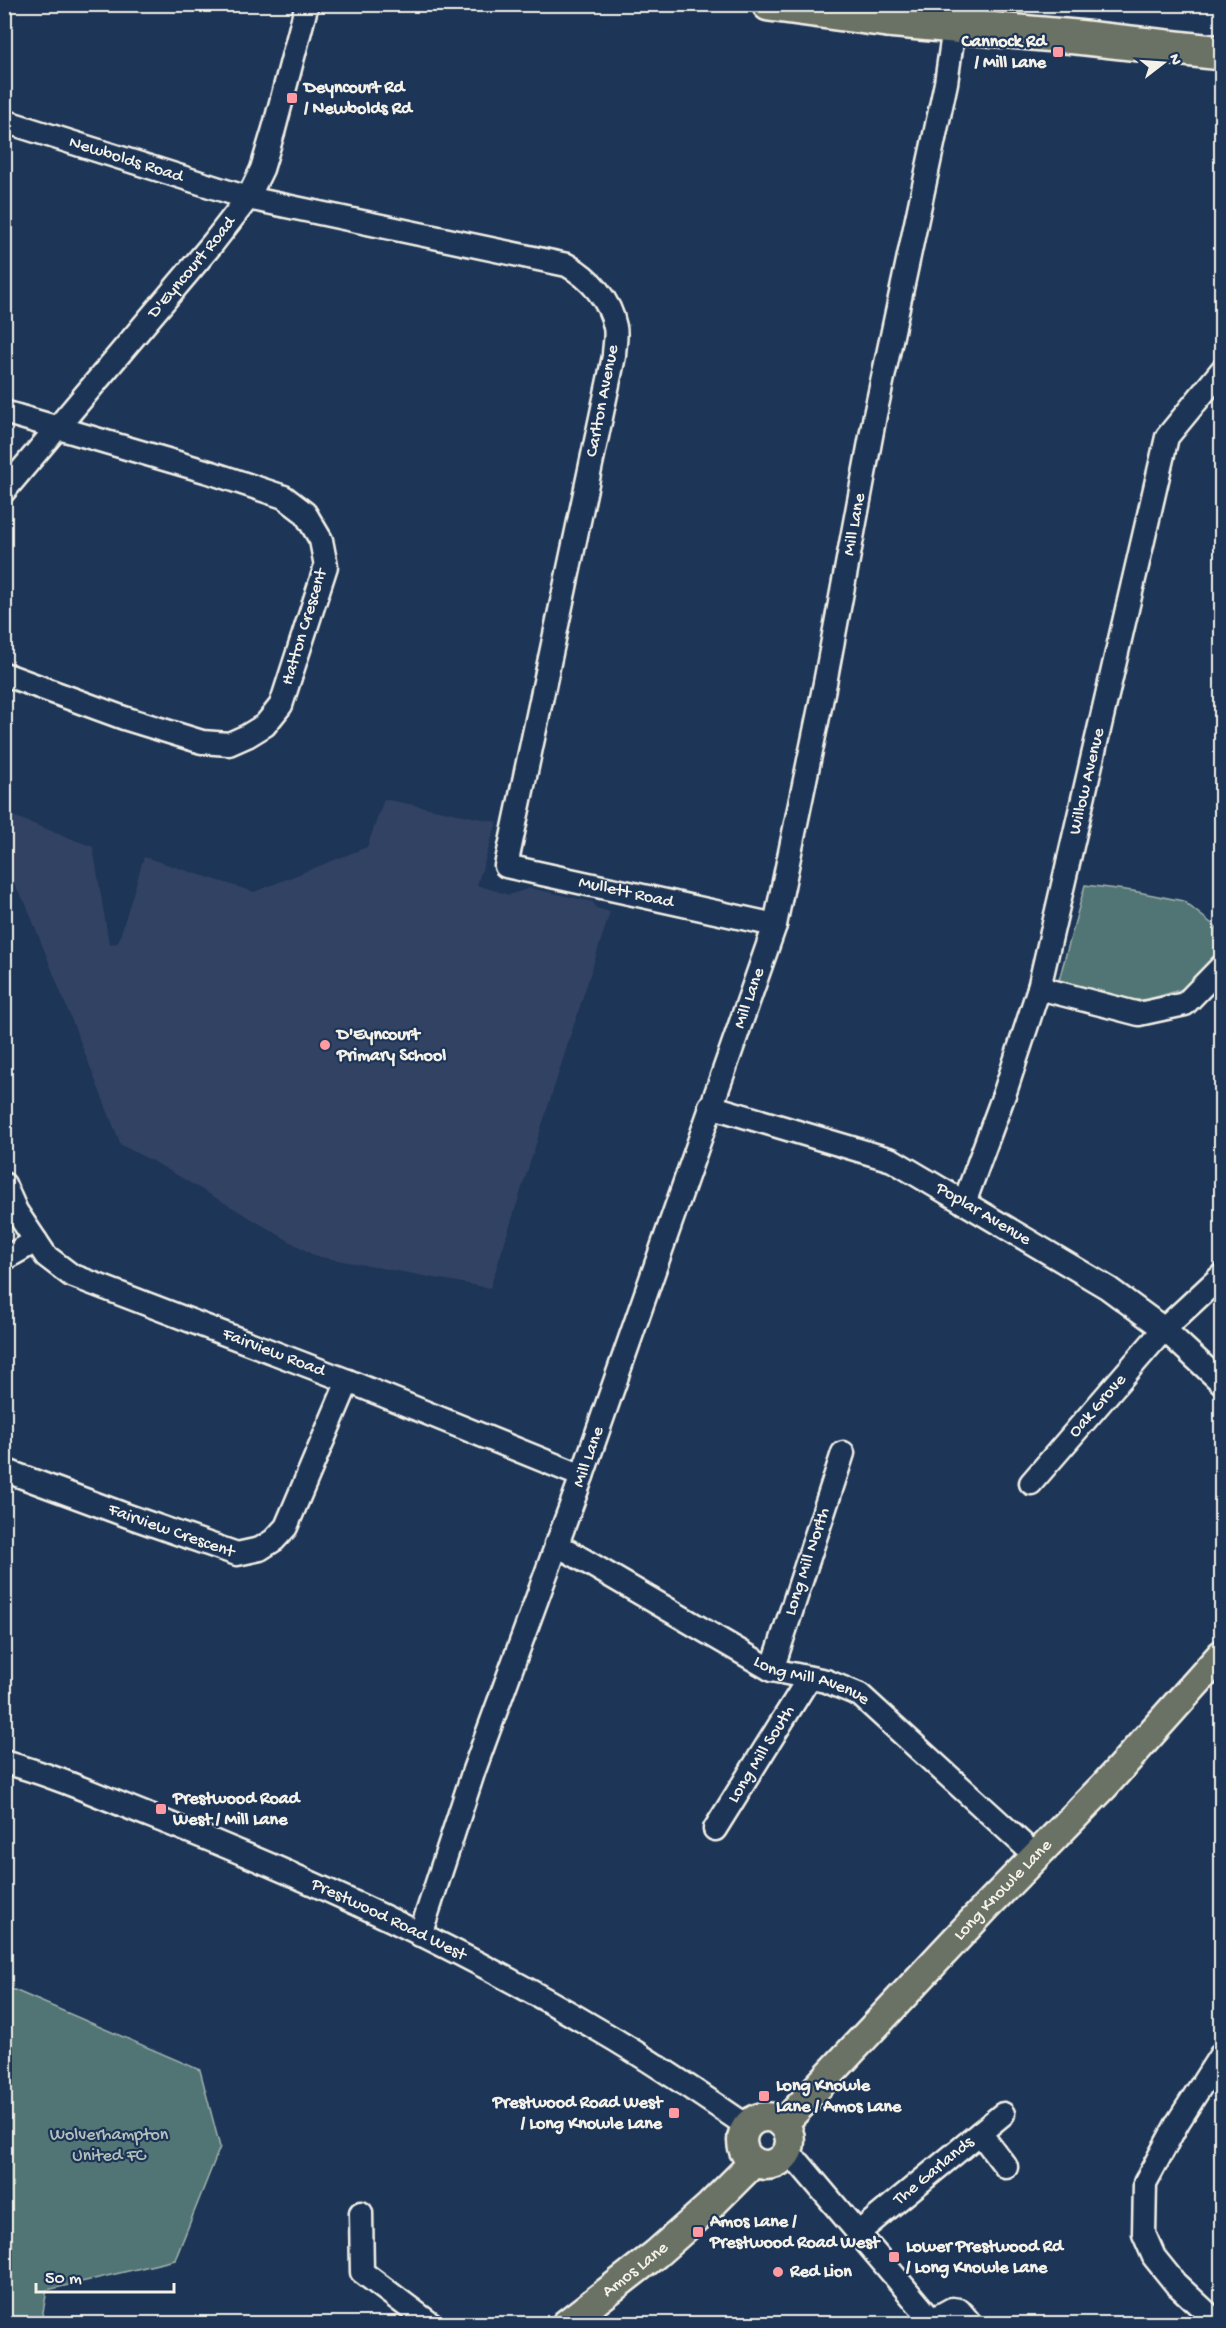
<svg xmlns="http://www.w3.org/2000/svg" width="1226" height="2328" viewBox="0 0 1226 2328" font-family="'Gochi Hand',sans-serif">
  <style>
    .built { fill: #334364 }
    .green { fill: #517475; stroke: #a2b2ae; stroke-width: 1.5 }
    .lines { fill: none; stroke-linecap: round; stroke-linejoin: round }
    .minor-casing { stroke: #f4f1e8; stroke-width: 27 }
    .major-casing { stroke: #f4f1e8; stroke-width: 33 }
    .highway-casing { stroke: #f4f1e8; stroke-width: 38 }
    .minor { stroke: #1d3557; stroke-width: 22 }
    .major { stroke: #6b7165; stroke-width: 28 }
    .highway { stroke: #6b7165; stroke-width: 33 }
    .poi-dot { fill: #ff9aa2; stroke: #1d3557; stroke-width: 2 }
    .labels { text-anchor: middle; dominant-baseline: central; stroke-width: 4.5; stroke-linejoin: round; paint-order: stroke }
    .poi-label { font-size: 18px; font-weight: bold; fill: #f4f1e8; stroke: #1d3557; text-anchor: start }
    .street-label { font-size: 18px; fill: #f4f1e8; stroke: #1d3557 }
    .park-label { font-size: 18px; fill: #b3bfba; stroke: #1d3557 }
  </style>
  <rect width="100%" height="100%" fill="#1d3557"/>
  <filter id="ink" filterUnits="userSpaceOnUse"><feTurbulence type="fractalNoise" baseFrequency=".0167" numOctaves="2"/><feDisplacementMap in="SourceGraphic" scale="12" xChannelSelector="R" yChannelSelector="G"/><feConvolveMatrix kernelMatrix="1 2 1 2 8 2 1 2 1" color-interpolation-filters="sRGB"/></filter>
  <g filter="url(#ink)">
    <polygon class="built" points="384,799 497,822 477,885 509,895 530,888 593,902 596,908 610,912 490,1288 315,1256 158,1164 121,1145 26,904 5,869 5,813 93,847 109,944 118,943 144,857 254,892 367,847"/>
    <g class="green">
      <polygon points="1085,885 1133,891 1183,901 1221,931 1221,953 1186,988 1147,1000 1128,1000 1059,980"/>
      <polygon points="5,1986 200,2070 220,2147 175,2260 47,2290 41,2323 5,2323"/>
    </g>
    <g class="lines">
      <defs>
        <g id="minor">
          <path id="s1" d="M 4,121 L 248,198 L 567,265 C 590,278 610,300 615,327 C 617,336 614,347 614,356 L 506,866 L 775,925"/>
          <polyline points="4,412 212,473 284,497 305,513 321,540 326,566 281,705 265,725 247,736 229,744 202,742 124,718 4,674"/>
          <path id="s2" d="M 4,491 L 213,243 L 248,198 L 262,169 L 274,129 L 307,4"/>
          <polyline points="1039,988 1139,1014 1185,1004 1222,966"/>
          <path id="s3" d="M 710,1106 L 892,1160 L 1108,1288 L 1164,1329 L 1222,1383"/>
          <path id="s4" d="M 4,1184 L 16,1211 L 46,1256 L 71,1275 L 348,1381 L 582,1476"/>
          <path id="s5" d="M 964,1203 L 1005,1092 L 1039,988 L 1167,437 L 1222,370"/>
          <polyline points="4,1259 36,1241"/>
          <path id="s6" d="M 4,1470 L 131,1517 L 237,1554 L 260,1549 L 274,1540 L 286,1527 L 348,1381"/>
          <path id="s7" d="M 1031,1483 L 1164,1329 L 1222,1275"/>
          <path id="s8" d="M 556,1544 L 772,1670 L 826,1681 L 860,1695 L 1037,1857"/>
          <path id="s9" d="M 772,1670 L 843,1453"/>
          <path id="s10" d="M 4,1762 C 56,1776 104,1798 153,1817 C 307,1877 460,1948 602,2032 C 652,2061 700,2094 747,2126"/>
          <path id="s11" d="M 715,1829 L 809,1678"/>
          <path id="s12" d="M 420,1935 L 474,1770 L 582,1476 L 775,925 L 825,683 L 875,415 L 946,83 L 954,27"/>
          <polyline points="980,2133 1006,2167"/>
          <polyline points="786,2154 800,2164 935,2324"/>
          <polyline points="361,2213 362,2272 431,2324"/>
          <path id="s13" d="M 858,2233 L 1003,2114"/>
          <polyline points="932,2320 952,2309 959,2310 971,2324"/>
          <polyline points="1219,2324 1175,2283 1154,2257 1144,2234 1145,2183 1178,2122 1222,2053"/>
        </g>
        <g id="major">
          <circle cx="766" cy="2141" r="24"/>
          <path id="s14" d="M 783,2124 L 988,1905 L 1104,1786 L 1222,1654"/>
          <path id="s15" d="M 566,2324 L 656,2254 L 710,2206 L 754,2162"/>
        </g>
        <polyline id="highway" points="769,4 887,20 1076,37 1222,53"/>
      </defs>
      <use href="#minor" class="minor-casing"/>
      <use href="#major" class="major-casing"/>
      <use href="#highway" class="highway-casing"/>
      <use href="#minor" class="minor"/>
      <use href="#major" class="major"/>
      <use href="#highway" class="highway"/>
    </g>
  </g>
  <g class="poi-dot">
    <rect x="1052" y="46" width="12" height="12" rx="3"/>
    <rect x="286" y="92" width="12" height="12" rx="3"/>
    <circle cx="325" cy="1045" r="6"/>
    <rect x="155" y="1803" width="12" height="12" rx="3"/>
    <rect x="758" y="2090" width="12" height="12" rx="3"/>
    <rect x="668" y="2107" width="12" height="12" rx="3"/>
    <rect x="692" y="2226" width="12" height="12" rx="3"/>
    <rect x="888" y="2251" width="12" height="12" rx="3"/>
    <circle cx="778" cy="2272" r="6"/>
  </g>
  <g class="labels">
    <g class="poi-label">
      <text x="1046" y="42" text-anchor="end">Cannock Rd<tspan x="1046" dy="21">/ Mill Lane</tspan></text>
      <text x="304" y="88">Deyncourt Rd<tspan x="304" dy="21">/ Newbolds Rd</tspan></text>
      <text x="337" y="1035">D'Eyncourt<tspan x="337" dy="21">Primary School</tspan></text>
      <text x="173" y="1799">Prestwood Road<tspan x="173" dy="21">West / Mill Lane</tspan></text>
      <text x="776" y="2086">Long Knowle<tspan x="776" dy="21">Lane / Amos Lane</tspan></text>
      <text x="662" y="2103" text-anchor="end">Prestwood Road West<tspan x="662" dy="21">/ Long Knowle Lane</tspan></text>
      <text x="710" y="2222">Amos Lane /<tspan x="710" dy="21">Prestwood Road West</tspan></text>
      <text x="906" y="2247">Lower Prestwood Rd<tspan x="906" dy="21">/ Long Knowle Lane</tspan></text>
      <text x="790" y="2272">Red Lion</text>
    </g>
    <g class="street-label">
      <text stroke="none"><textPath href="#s1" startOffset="128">Newbolds Road</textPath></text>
      <text stroke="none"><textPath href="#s2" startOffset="292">D'Eyncourt Road</textPath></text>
      <text transform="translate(603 401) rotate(-79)">Carlton Avenue</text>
      <text stroke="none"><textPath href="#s12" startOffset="1479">Mill Lane</textPath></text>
      <text transform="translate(305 627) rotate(-73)">Hatton Crescent</text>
      <text stroke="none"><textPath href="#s5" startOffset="440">Willow Avenue</textPath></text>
      <text stroke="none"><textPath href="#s1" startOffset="1336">Mullett Road</textPath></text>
      <text stroke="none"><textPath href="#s12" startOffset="993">Mill Lane</textPath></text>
      <text stroke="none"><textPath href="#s3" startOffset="296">Poplar Avenue</textPath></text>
      <text stroke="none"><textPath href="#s4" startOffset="332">Fairview Road</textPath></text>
      <text stroke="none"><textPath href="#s7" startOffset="102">Oak Grove</textPath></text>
      <text stroke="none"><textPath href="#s12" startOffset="507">Mill Lane</textPath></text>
      <text stroke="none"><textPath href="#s6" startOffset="178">Fairview Crescent</textPath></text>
      <text stroke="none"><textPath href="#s9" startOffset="114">Long Mill North</textPath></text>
      <text stroke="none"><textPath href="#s8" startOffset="291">Long Mill Avenue</textPath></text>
      <text stroke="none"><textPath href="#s11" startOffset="88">Long Mill South</textPath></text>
      <text stroke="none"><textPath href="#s14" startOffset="321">Long Knowle Lane</textPath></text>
      <text stroke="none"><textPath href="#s10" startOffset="416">Prestwood Road West</textPath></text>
      <text stroke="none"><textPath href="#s13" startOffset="98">The Garlands</textPath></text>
      <text stroke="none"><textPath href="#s15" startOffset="88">Amos Lane</textPath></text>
    </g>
    <g class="park-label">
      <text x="109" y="2135">Wolverhampton<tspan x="109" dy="21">United FC</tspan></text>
    </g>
  </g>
  <rect width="1226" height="2328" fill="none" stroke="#1d3557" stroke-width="24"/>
  <rect x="12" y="12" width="1202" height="2304" fill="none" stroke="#f4f1e8" stroke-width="2" filter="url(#ink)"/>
  <g transform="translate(1163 63) rotate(73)" stroke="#1d3557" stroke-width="4.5" paint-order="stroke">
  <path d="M0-4.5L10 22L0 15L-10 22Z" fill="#f4f1e8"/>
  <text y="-9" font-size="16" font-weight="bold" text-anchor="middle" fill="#f4f1e8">N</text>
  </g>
  <path d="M36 2283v9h138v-9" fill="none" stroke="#f4f1e8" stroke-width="3"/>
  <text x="45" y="2283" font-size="18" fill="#f4f1e8" stroke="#1d3557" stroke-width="4.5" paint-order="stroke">50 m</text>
</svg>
